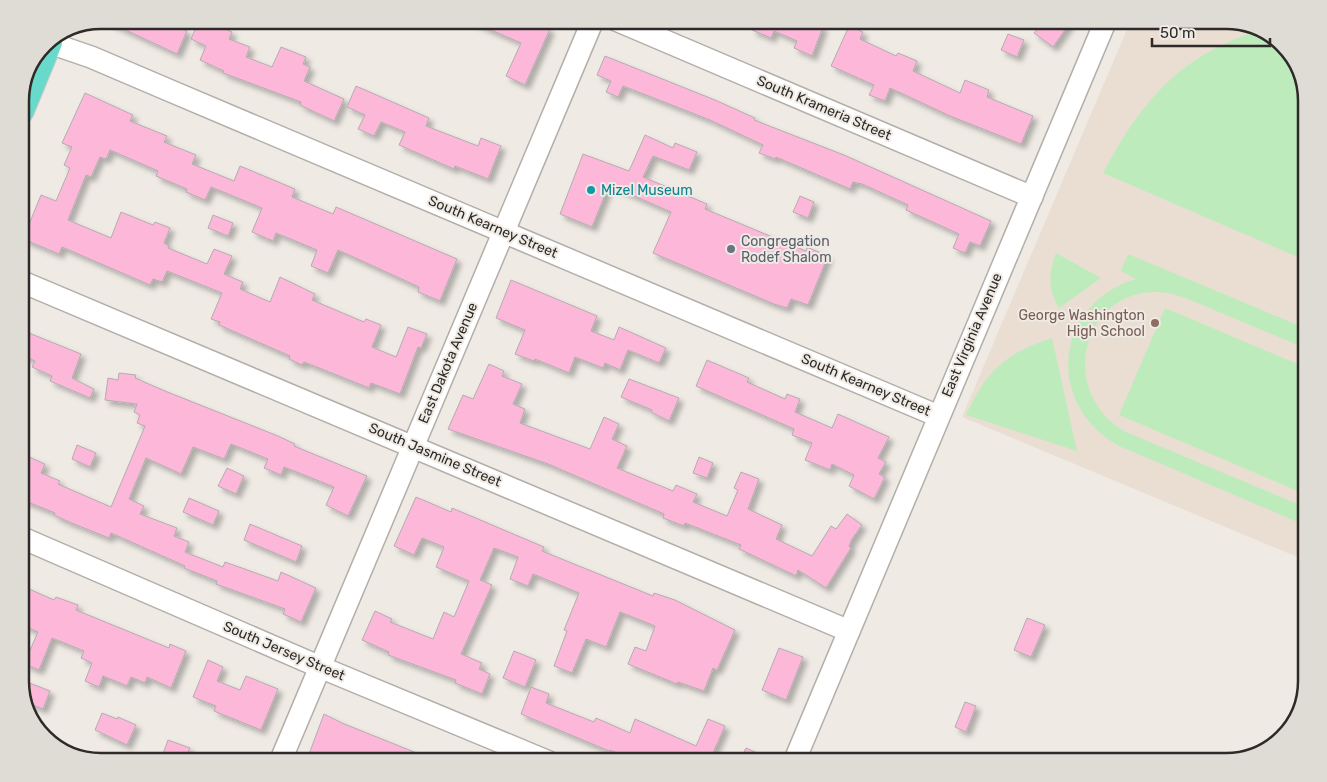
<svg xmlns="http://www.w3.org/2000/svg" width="1327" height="782" viewBox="0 0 1327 782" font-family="Rubik,sans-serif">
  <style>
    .built { fill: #eaded3 }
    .green { fill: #beebbc }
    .building { fill: #fcb7d9; stroke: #b4acaf; filter: url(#shadow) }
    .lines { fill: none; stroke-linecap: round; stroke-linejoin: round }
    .minor-casing { stroke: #b4aea9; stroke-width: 24 }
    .major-casing { stroke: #c8c8c7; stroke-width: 30 }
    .minor { stroke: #fff; stroke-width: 21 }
    .major { stroke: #68dacb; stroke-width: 28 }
    .culture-dot { fill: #0f9aa8; stroke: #efeae4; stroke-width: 2 }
    .worship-dot { fill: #6b7280; stroke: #efeae4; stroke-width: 2 }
    .education-dot { fill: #8d6e63; stroke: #efeae4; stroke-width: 2 }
    .labels { text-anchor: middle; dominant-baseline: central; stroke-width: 4; stroke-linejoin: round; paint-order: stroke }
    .street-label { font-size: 14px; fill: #2d2a28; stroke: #efeae4 }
    .culture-label { font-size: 14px; fill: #0d838f; stroke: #efeae4; text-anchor: start }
    .worship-label { font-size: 14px; fill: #5b616d; stroke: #efeae4; text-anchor: start }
    .education-label { font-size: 14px; fill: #785e54; stroke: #efeae4; text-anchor: end }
    .rim { fill: none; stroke: #2d2a28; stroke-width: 2.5 }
  </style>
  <defs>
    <filter id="shadow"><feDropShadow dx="4.5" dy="4.5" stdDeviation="2.5" flood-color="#0004"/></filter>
  </defs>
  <rect width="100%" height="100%" fill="#efeae4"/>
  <polygon class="built" points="1131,20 1226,20 1267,31 1296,60 1307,96 1307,561 962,417"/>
  <g class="green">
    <path d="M 1261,30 L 1267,31 L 1296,60 L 1307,96 L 1307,261 L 1103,173 C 1141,101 1181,54 1261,30 Z"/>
    <path d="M 1056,253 L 1101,278 L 1059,308 C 1048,290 1048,273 1056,253 Z"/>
    <path d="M 1128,254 L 1307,329 L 1307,349 L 1183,297 C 1175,295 1166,292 1157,292 C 1081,291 1057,393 1126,432 L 1307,508 L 1307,526 L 1119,446 C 1044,404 1054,304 1136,279 L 1121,271 Z"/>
    <polygon points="1165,308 1307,368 1307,495 1119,415"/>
    <path d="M 1052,338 L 1077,451 L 966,415 C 986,371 1006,353 1052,338 Z"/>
  </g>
  <g class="building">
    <polygon points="104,20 161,20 187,31 177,54"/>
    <polygon points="199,20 205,20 232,32 229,39 250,47 246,57 272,67 281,47 306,57 303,64 310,67 304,81 344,99 334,121 300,105 301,102 223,73 224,71 200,60 206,46 191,39"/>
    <polygon points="468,20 529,20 550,29 525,85 506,76 521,43"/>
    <polygon points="749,20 807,20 823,27 812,56 794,48 797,41 774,31 771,38 752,30 755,23"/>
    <polygon points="1044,20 1072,20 1053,47 1034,33"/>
    <polygon points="849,26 863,32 860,39 896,56 898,53 917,61 913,71 960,93 965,80 989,90 987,97 1033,116 1021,144 950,116 890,88 885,101 869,95 874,85 831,66"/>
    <polygon points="1008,34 1024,40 1017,57 1001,50"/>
    <polygon points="605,56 715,100 755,118 754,120 844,155 991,221 980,246 970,242 965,253 953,248 959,234 906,210 908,205 862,184 853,182 850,189 776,157 775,159 759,153 763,145 710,120 623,86 618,97 606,92 611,81 597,75"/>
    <polygon points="356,86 429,118 426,126 478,146 481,138 501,146 488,179 455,166 454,169 399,145 405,132 381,122 374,136 358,129 365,115 347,107"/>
    <polygon points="85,93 133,115 130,121 167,136 164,142 196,155 192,164 234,181 240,166 295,189 292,197 333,214 336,207 457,259 440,301 418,292 419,287 338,250 328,273 311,266 317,250 276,233 273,241 252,232 262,208 211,187 205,200 186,192 187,189 156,176 158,171 110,150 106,159 100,157 91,177 86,175 68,220 111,238 121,212 153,225 155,222 170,228 164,243 169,246 168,248 207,264 214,249 232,256 224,274 243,282 240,289 270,302 280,277 315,294 312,300 364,322 366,319 381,325 372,347 396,357 408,327 427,334 421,348 418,347 400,394 371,383 369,388 304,362 302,365 289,359 290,356 219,325 220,322 211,319 222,293 167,271 162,282 153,279 150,285 62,247 59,254 23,239 41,195 56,201 70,168 64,165 72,147 62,143"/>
    <polygon points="645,135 673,148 675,143 697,152 689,170 653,156 643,177 707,204 705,209 806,251 807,247 828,256 808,305 791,299 787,308 774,304 653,253 671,212 609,185 592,227 560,214 583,154 629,171"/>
    <polygon points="800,196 814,202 808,218 793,212"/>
    <polygon points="213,215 233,223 228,236 208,228"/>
    <polygon points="511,280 597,316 591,331 614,340 619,327 666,348 659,363 628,350 620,370 605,363 603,368 575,357 569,373 535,359 534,361 515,354 525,330 496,318"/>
    <polygon points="24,331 81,354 72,378 94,389 90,398 50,381 52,376 32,367 35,361 20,354 20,340"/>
    <polygon points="707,360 749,378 747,382 785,399 787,394 800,399 795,412 832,428 838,414 889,437 878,458 886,462 879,474 885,477 874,499 849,486 854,475 832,464 830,470 805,460 812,443 792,435 794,429 696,386"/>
    <polygon points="489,364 504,371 502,376 522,384 513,404 525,409 520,423 590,449 604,417 619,424 612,439 627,446 617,468 673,491 676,485 697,494 693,502 727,516 738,490 734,488 741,472 759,479 748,509 782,525 776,539 812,556 831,526 836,529 847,514 862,525 852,539 849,546 851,548 826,588 798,570 796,576 739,549 741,545 685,523 684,526 663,518 664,514 548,464 448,429 463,395 473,399"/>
    <polygon points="119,373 136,375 135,378 165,391 278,436 295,444 294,446 367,476 348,516 326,505 334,487 284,467 281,475 264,468 268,459 231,444 224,459 193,447 181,474 146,458 129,499 144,506 140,514 177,528 174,536 189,542 185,552 223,567 225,562 278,581 281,572 316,588 301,622 283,614 285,609 216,584 217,581 184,568 185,566 111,533 109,538 69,522 54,515 55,513 20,499 20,453 45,464 41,473 60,481 58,484 111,507 145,426 137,423 140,415 134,412 137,404 105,400 108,378 118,380"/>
    <polygon points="629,379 679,398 669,421 651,412 652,410 621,397"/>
    <polygon points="77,445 96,453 90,467 72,459"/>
    <polygon points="699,457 713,463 707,478 693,473"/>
    <polygon points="227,468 244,476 236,494 218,486"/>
    <polygon points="416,497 451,512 452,508 478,519 544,547 542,551 653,596 654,593 675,600 735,630 717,670 713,668 704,691 678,682 677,684 628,664 635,647 646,651 655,626 620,612 606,647 586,639 572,673 554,666 567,631 564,630 579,593 533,574 528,586 510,579 518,557 494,548 480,580 492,585 461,654 482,663 479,669 490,674 482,694 455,683 456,680 388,655 389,652 362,640 375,611 392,619 390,622 433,639 444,612 454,617 469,581 436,567 444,547 422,538 414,555 394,546"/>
    <polygon points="189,498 219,511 213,525 183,512"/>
    <polygon points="250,524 302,546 296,562 244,540"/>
    <polygon points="20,585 54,600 56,597 78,605 76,610 169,648 170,644 186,651 171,688 147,677 145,683 131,677 127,686 103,676 99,687 85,681 92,663 81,658 84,651 52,638 39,670 24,664 38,632 20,624"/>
    <polygon points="1027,618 1045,625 1031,657 1014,650"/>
    <polygon points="779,648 803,657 786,700 762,690"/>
    <polygon points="514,651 536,660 525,687 503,678"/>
    <polygon points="208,660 223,667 217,681 240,690 246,676 278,689 261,730 214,711 216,706 193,697"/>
    <polygon points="27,682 50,691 43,709 25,702 22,693"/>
    <polygon points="531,687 549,694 546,703 594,722 596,718 630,733 635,719 696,746 708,719 725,726 709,762 641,762 610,750 609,751 521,714"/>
    <polygon points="965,702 976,706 966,732 955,727"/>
    <polygon points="102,713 117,719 118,717 136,725 127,745 95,730"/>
    <polygon points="324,714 342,723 439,762 306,762"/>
    <polygon points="168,740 190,748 184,762 160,762"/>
    <polygon points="746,748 778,762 739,762"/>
  </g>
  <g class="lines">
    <defs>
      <g id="minor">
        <polyline points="616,20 1032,197"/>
        <polyline points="47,42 91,57 166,89 938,416"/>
        <polyline points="20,281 849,631"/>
        <polyline points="20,537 320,667 549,762"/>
        <polyline points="280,762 593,20"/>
        <polyline points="794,762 1106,20"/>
      </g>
      <polyline id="major" points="20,110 48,42"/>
    </defs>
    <use href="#minor" class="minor-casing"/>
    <use href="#major" class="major-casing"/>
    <use href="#minor" class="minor"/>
    <use href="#major" class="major"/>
  </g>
  <circle class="culture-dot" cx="591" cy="190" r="5"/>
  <circle class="worship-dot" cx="731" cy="249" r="5"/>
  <circle class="education-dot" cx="1155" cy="323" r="5"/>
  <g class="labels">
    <g class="street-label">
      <text transform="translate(824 108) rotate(23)">South Krameria Street</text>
      <text transform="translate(493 227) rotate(23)">South Kearney Street</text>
      <text transform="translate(972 335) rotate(-67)">East Virginia Avenue</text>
      <text transform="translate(448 363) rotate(-67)">East Dakota Avenue</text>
      <text transform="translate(866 385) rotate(23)">South Kearney Street</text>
      <text transform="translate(435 455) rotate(23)">South Jasmine Street</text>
      <text transform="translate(284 651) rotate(23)">South Jersey Street</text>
    </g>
    <g class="culture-label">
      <text x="601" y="190">Mizel Museum</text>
    </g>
    <g class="worship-label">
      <text x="741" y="241">Congregation<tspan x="741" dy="16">Rodef Shalom</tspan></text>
    </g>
    <g class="education-label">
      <text x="1145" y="315">George Washington<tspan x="1145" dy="16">High School</tspan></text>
    </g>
  </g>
  <path d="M0 0H1327V782H0ZM101 29H1226A72 72 0 0 1 1298 101V681A72 72 0 0 1 1226 753H101A72 72 0 0 1 29 681V101A72 72 0 0 1 101 29Z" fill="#dfdbd5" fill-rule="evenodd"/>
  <path class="rim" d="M101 29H1226A72 72 0 0 1 1298 101V681A72 72 0 0 1 1226 753H101A72 72 0 0 1 29 681V101A72 72 0 0 1 101 29Z"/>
  <path d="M1152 38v8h118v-8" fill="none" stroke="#2d2a28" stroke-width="2.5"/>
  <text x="1160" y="38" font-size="15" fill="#2d2a28" stroke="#efeae4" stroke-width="4" paint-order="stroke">50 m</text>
</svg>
